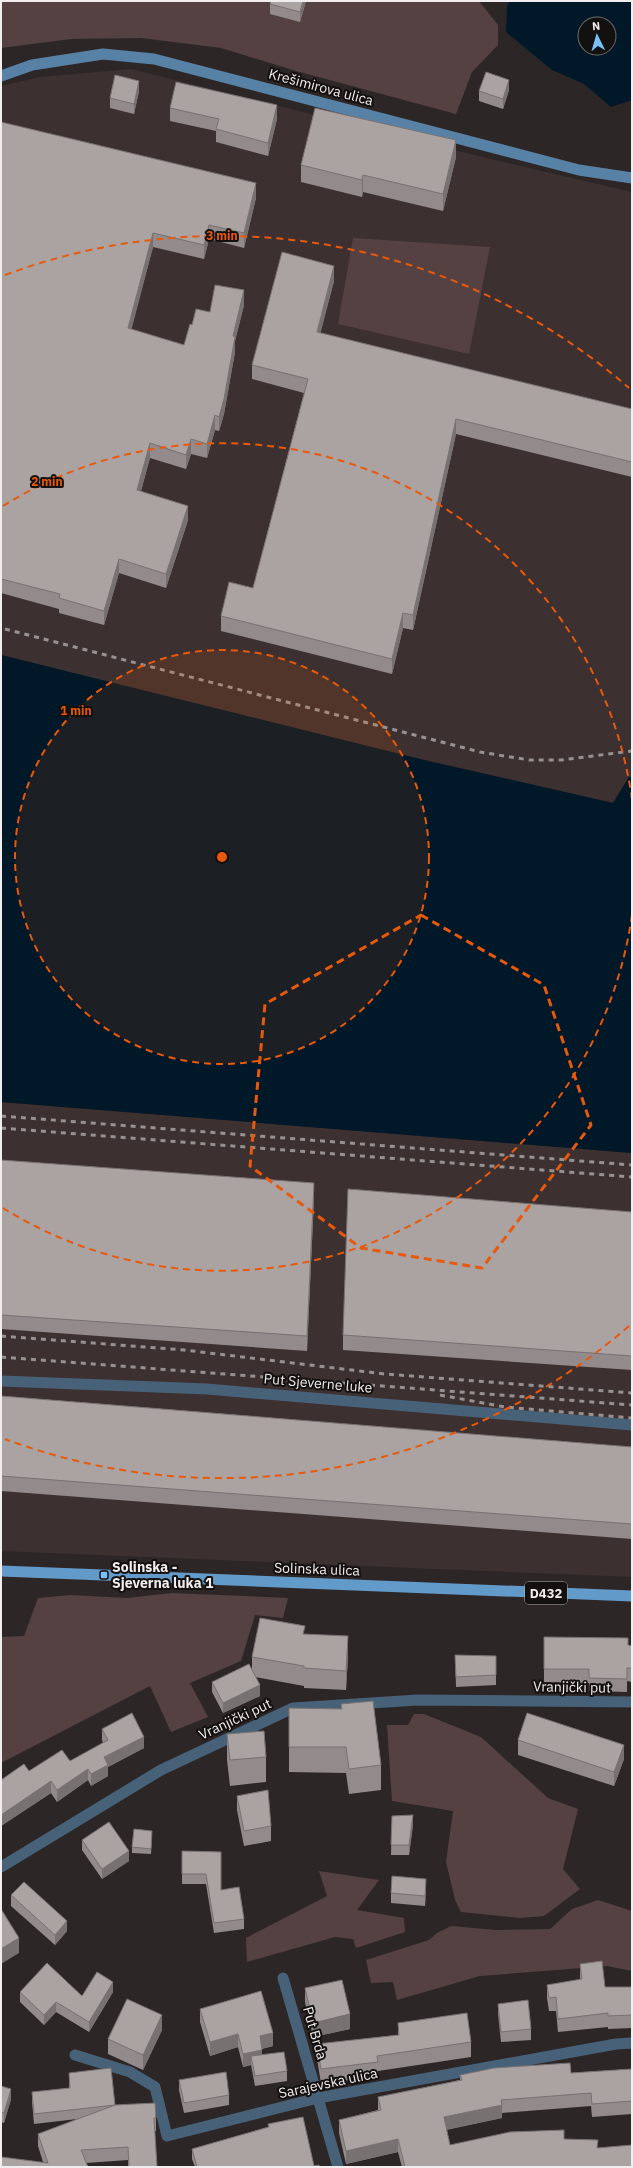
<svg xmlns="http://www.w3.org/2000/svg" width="633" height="2168" viewBox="0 0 633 2168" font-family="'IBM Plex Sans',sans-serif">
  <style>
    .built { fill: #3d3030 }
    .green { fill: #554142 }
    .water { fill: #011829; fill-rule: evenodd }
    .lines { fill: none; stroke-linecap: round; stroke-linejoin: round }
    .minor { stroke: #476278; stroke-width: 11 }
    .secondary { stroke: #5782a6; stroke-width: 11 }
    .primary { stroke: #629bc9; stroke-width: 11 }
    .rail { stroke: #979192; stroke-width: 3; stroke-dasharray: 5 5; stroke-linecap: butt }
    .wall { fill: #938b8b }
    .shaded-wall { fill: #787171 }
    .building { fill: #aba2a2; stroke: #787171 }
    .marked { fill: none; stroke: #e8590c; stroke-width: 3; stroke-dasharray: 8 5; stroke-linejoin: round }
    .ring { fill: none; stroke: #e8590c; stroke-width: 2; stroke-dasharray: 7 5 }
    .poi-dot { fill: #78bff8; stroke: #131010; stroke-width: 1.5 }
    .labels { text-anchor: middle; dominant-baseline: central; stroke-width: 4; stroke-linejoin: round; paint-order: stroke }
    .shield { fill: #131010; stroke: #afabab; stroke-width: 1 }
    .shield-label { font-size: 13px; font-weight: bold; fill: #f2edee }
    .street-label { font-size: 14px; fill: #f2edee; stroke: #131010 }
    .poi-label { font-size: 14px; font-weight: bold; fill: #f2edee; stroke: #131010; text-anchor: start }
    .centre { fill: #e8590c; stroke: #131010; stroke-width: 2 }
    .ring-label { font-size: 12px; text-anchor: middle; font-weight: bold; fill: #e8590c; stroke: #131010; stroke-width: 4; stroke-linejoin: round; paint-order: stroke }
  </style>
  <rect width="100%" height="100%" fill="#2d2626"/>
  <g class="built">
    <polygon points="131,69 470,154 632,192 632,777 629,777 613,803 424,760 1,655 1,86 40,77"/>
    <polygon points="1,1102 632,1153 632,1577 1,1551"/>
  </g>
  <g class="green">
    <polygon points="1,1 479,1 498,25 498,45 472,72 456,114 296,71 221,48 141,38 71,39 1,48"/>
    <polygon points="353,238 490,247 469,354 338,324"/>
    <polygon points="172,1593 288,1598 283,1618 255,1615 241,1661 190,1683 208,1717 171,1732 150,1686 1,1763 1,1637 24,1636 38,1598 70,1595 127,1598"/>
    <polygon points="414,1714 424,1714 481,1737 548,1798 578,1809 563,1869 580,1889 544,1916 520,1918 461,1912 455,1900 446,1862 453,1811 392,1801 387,1725 408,1725"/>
    <polygon points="319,1871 379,1880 357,1910 404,1918 405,1932 356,1948 353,1939 335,1937 247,1962 246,1938 327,1896"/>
    <polygon points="598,1900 632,1911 632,1971 607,1966 480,1976 397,2000 393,1982 371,1983 366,1960 429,1940 437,1933 451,1926 496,1930 550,1929 572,1909"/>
  </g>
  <g class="water">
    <path d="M 509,1 L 632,1 L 632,100 L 611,107 L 584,84 L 552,70 L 506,32 L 507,7 ZM 585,24 L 609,24 L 609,48 L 585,48 Z"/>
    <polygon points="1,655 424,760 613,803 629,777 632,777 632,1153 1,1102"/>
  </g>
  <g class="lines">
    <g class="minor">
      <polyline points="1,1381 207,1389 632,1425"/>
      <polyline points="1,1867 161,1770 293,1708 418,1700 632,1702"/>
      <polyline points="283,1978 338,2167"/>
      <polyline points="75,2055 130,2072 155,2087 167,2136 318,2098 616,2044 632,2043"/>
    </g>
    <polyline class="secondary" points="1,76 32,65 103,54 154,59 579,170 632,178"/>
    <polyline class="primary" points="1,1571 632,1596"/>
    <g class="rail">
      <polyline points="5,629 480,752 529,760 561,760 632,751"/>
      <polyline points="1,1116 632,1165"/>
      <polyline points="1,1128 632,1177"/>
      <polyline points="1,1336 184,1350 385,1374 632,1393"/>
      <polyline points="1,1357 632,1405"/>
      <polyline points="440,1395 505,1407 632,1418"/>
    </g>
  </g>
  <g class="wall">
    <polygon points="306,1 300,22 270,14 270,4"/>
    <polygon points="509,90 503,109 479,101 479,91"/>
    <polygon points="139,91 134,114 110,108 110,98"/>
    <polygon points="170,108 277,119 268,156 216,142 216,131 170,121"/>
    <polygon points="1,122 256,198 244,248 209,239 204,259 153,247 131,329 184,345 192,325 210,312 244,305 235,341 235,352 224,414 219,431 215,430 207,458 191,454 186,469 150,458 141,491 188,520 166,588 119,573 104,625 59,613 59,609 1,593"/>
    <polygon points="456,157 443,211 363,192 362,197 301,182 301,165"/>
    <polygon points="334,281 320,333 632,409 632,477 456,434 413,630 403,628 392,674 221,631 221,616 253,588 304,393 252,379 252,365"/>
    <polygon points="1,1160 314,1198 307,1351 1,1329"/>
    <polygon points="632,1212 632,1370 343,1350 343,1335"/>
    <polygon points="1,1396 632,1447 632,1539 1,1491"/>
    <polygon points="305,1634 348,1656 346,1690 304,1688 304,1686 255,1677 260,1696 223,1713 212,1692 212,1682 252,1671 252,1657"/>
    <polygon points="628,1645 632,1646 632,1682 627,1681 627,1692 589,1691 589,1683 544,1682 544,1650"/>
    <polygon points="455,1655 496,1656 496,1685 456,1687"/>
    <polygon points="341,1704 381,1765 381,1790 349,1794 346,1773 289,1772 289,1708 341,1709"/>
    <polygon points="102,1729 144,1748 108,1767 108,1776 91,1786 88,1780 57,1802 51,1793 1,1826 1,1780 29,1771 70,1761 103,1743 102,1740"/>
    <polygon points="227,1734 266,1757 266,1782 230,1786 227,1760"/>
    <polygon points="518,1740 624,1759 614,1786 518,1755"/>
    <polygon points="237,1796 271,1826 271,1841 244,1846 237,1810"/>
    <polygon points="392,1816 413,1825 409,1855 391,1855"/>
    <polygon points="152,1836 151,1854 132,1853 132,1847"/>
    <polygon points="82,1840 129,1861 102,1879 82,1850"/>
    <polygon points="182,1851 221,1852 221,1890 244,1919 244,1929 214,1933 206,1884 182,1884"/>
    <polygon points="426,1889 425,1906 391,1903 391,1893"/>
    <polygon points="11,1895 67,1931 55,1945 11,1906"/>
    <polygon points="580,1964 605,1987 632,1987 632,2028 608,2029 608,2027 558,2032 556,2011 549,2011 547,1998 547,1985 580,1980"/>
    <polygon points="305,1988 350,2029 313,2037 305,2002"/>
    <polygon points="20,1992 82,1996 113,1992 89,2032 56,2012 44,2025 20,2002"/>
    <polygon points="498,2004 531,2029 531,2040 501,2042 498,2014"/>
    <polygon points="200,2009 273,2046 262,2049 262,2054 287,2071 287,2081 255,2086 251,2065 243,2067 238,2047 210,2056 200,2022"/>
    <polygon points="398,2023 471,2042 471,2057 378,2071 378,2077 321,2083 317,2059 317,2044 398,2035"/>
    <polygon points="162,2030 143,2070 108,2054 108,2039"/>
    <polygon points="632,2069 632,2114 592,2117 591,2106 502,2113 502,2118 446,2130 450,2145 564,2139 598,2148 632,2167 402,2167 398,2152 346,2164 339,2133 339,2120 378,2110 378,2097 460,2080 460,2075 571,2073"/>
    <polygon points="69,2073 115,2105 156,2118 156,2131 154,2131 157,2167 128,2167 128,2160 86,2163 88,2167 43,2162 38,2146 38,2134 77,2119 34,2124 32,2102 32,2092 69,2088"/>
    <polygon points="179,2080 229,2095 229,2105 184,2113 179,2090"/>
    <polygon points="1,2086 11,2099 4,2123 1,2122"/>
    <polygon points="268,2124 314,2166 319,2167 195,2167 192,2159 192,2149 268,2127"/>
  </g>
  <g class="shaded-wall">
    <polygon points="303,1 306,1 300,22 300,12"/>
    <polygon points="509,80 509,90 503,109 503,99"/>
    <polygon points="139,81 139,91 134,114 134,104"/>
    <polygon points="277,105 277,119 268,156 268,143"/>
    <polygon points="456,140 456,157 443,211 443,194"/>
    <polygon points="363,175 363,192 362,197 362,180"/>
    <polygon points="256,183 256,198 244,248 244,233"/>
    <polygon points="209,225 209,239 204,259 204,245"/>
    <polygon points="153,233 153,247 128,343 128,328"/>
    <polygon points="334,266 334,281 317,347 317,332"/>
    <polygon points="244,290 244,305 235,341 235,352 224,414 219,431 219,417 233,336"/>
    <polygon points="215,415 215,430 207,458 207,444"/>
    <polygon points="456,419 456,434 413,630 413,615"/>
    <polygon points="191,439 191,454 186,469 186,455"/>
    <polygon points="150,443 150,458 137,505 137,490"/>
    <polygon points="188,506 188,520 166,588 166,574"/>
    <polygon points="119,559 119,573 104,625 104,611"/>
    <polygon points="403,613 403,628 392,674 392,659"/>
    <polygon points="314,1183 314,1198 307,1351 307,1336"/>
    <polygon points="348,1636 348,1656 346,1690 346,1671"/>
    <polygon points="260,1685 260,1696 223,1713 223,1703"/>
    <polygon points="144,1737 144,1748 108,1767 108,1776 91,1786 91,1774 104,1757"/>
    <polygon points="624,1745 624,1759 614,1786 614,1772"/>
    <polygon points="88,1769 88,1780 57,1802 57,1790"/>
    <polygon points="51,1781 51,1793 1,1826 1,1815"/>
    <polygon points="413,1815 413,1825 409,1855 409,1845"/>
    <polygon points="129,1851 129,1861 102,1879 102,1869"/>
    <polygon points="426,1879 426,1889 425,1906 425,1896"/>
    <polygon points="67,1921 67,1931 55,1945 55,1935"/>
    <polygon points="19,1938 19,1953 1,1964 1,1949"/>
    <polygon points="113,1982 113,1992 89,2032 89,2022"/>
    <polygon points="56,2002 56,2012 44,2025 44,2015"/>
    <polygon points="350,2014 350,2029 313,2037 313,2023"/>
    <polygon points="162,2015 162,2030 143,2070 143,2055"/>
    <polygon points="273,2033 273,2046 260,2049 260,2036"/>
    <polygon points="238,2034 238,2047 210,2056 210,2042"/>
    <polygon points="262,2050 262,2063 251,2056 251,2065 243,2067 243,2054"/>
    <polygon points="11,2089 11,2099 4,2123 4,2113"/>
    <polygon points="502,2105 502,2118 444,2130 444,2117"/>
    <polygon points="398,2139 398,2152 346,2164 346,2151"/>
  </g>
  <g class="building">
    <polygon points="271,1 303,1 300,12 270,4"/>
    <polygon points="486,72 509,80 503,99 479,91"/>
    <polygon points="115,75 139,81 134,104 110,98"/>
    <polygon points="176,82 277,105 268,143 216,129 219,119 170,108"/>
    <polygon points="315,108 456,140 443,194 363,175 362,180 301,165"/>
    <polygon points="1,122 256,183 244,233 209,225 204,245 153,233 128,328 184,345 190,324 192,325 196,309 210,312 215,285 244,290 233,336 235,337 224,399 219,417 215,415 207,444 191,439 186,455 150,443 137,490 188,506 166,574 119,559 104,611 59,598 60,594 1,579"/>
    <polygon points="282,252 334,266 317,332 632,409 632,462 456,419 413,615 403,613 392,659 221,616 229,582 253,588 308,379 252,365"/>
    <polygon points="1,1160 314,1183 307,1336 1,1315"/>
    <polygon points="348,1189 632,1212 632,1356 343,1335"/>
    <polygon points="1,1396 632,1447 632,1524 1,1476"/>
    <polygon points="260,1618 305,1626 303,1634 348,1636 346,1671 304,1668 304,1666 252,1657"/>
    <polygon points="544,1637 628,1638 628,1645 632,1646 632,1668 627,1668 627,1679 589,1678 589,1669 544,1669"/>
    <polygon points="455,1655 496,1656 496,1675 456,1677"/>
    <polygon points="249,1664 260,1685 223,1703 212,1682"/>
    <polygon points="373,1701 381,1765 349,1769 346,1747 289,1747 289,1708 342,1709 341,1704"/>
    <polygon points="132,1713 144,1737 104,1757 108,1765 91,1774 88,1769 57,1790 51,1781 1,1815 1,1780 24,1764 29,1771 62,1750 70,1761 108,1740 102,1729"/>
    <polygon points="527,1713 624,1745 614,1772 518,1740"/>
    <polygon points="264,1731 266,1757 230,1760 227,1734"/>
    <polygon points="268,1790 271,1826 244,1831 237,1796"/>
    <polygon points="413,1815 409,1845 391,1845 392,1816"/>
    <polygon points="109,1822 129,1851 102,1869 82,1840"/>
    <polygon points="134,1829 152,1831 151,1849 132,1847"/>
    <polygon points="182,1851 221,1852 221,1890 239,1887 244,1919 214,1923 206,1874 182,1874"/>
    <polygon points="392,1876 426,1879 425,1896 391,1893"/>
    <polygon points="24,1882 67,1921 55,1935 11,1895"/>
    <polygon points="1,1909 19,1938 1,1949"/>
    <polygon points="602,1961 605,1987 632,1987 632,2015 608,2016 608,2013 558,2019 556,1997 549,1998 547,1985 582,1979 580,1964"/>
    <polygon points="47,1963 82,1996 97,1972 113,1982 89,2022 56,2002 44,2015 20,1992"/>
    <polygon points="342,1980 350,2014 313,2023 305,1988"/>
    <polygon points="261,1991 273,2033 260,2036 262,2050 243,2054 238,2034 210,2042 200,2009"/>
    <polygon points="127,1999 162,2015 143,2055 108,2039"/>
    <polygon points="528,2000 531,2029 501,2032 498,2004"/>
    <polygon points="467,2013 471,2042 377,2056 378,2062 321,2069 317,2044 399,2035 398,2023"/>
    <polygon points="284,2052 287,2071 255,2076 251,2056"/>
    <polygon points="570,2063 571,2073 632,2069 632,2101 592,2104 591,2093 501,2100 502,2105 444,2117 450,2145 510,2132 564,2130 564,2139 598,2140 597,2148 632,2145 632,2167 405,2167 398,2139 346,2151 339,2120 381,2110 378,2097 462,2080 460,2075 494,2068"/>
    <polygon points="111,2068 115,2105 34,2114 32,2092 70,2088 69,2073"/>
    <polygon points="226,2072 229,2095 184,2103 179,2080"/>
    <polygon points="1,2086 11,2089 4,2113 1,2112"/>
    <polygon points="155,2103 156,2118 154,2118 157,2167 129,2167 128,2147 81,2150 88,2167 1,2167 1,2157 48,2163 38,2134 115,2105"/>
    <polygon points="303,2117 314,2166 319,2165 319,2167 197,2167 192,2149 269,2127 268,2124"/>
  </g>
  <path class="marked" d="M 421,915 L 544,985 L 591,1125 L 482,1268 L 361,1248 L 250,1166 L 265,1004 Z"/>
  <circle cx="222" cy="857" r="207" fill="#e8590c" fill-opacity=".12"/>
  <g class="ring">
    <circle cx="222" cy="857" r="207"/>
    <path d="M632 915A414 414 0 0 1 3 1208M3 506A414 414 0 0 1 632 799"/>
    <path d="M629 1326A621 621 0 0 1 5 1439M5 275A621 621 0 0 1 629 388"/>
  </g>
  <rect class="poi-dot" x="100" y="1571" width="8" height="8" rx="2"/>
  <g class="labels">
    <rect class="shield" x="525" y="1582" width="42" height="22" rx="3"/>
    <g class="shield-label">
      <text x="546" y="1593">D432</text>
    </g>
    <g class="street-label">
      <text transform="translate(321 87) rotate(15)">Krešimirova ulica</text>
      <text transform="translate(318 1383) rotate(5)">Put Sjeverne luke</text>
      <text transform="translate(317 1569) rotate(2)">Solinska ulica</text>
      <text transform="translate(572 1687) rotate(1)">Vranjički put</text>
      <text transform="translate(235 1719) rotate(-25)">Vranjički put</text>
      <text transform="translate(315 2033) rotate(74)">Put Brda</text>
      <text transform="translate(328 2083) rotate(-12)">Sarajevska ulica</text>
    </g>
    <g class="poi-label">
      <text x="112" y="1567">Solinska -<tspan x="112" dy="16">Sjeverna luka 1</tspan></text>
    </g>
  </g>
  <circle cx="222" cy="857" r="6" class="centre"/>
  <g class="ring-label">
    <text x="222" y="240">3 min</text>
    <text x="47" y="486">2 min</text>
    <text x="76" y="715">1 min</text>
  </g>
  <rect width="633" height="2168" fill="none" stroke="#f2edee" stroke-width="4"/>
  <g transform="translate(597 36) rotate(355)"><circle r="19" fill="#131010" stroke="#6c6869"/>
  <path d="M0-3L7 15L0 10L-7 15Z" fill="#78bff8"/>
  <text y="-6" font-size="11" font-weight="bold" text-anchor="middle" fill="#f2edee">N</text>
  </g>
</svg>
